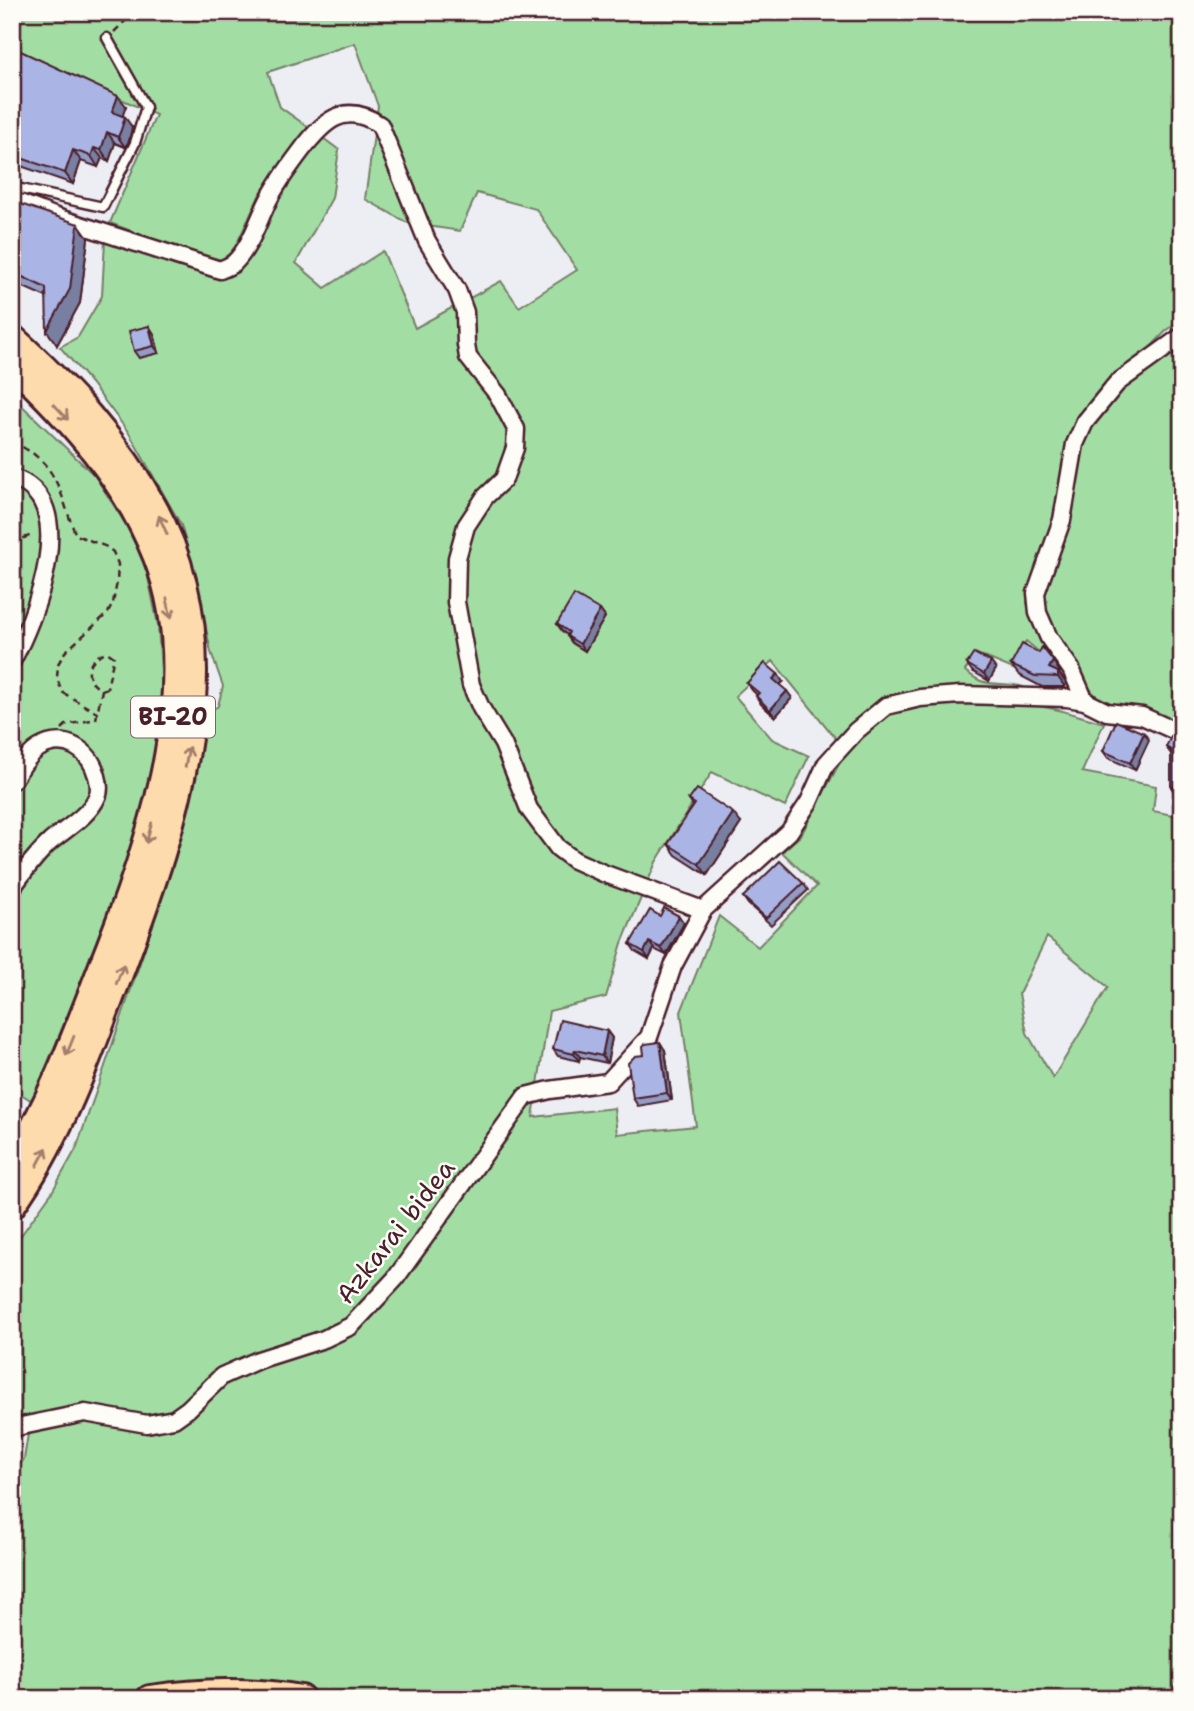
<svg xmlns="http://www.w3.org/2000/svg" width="1194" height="1711" viewBox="0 0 1194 1711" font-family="'Shantell Sans',sans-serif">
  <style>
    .green { fill: #a2dea4; stroke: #767e68; stroke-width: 2; fill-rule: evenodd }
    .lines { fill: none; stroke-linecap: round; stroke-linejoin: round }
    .stream { stroke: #6c8a96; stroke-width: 4.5 }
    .service-casing { stroke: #4a1f2b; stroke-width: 13 }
    .minor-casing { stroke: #4a1f2b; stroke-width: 21 }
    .primary-casing { stroke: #4a1f2b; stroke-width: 30 }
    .trunk-casing { stroke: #4a1f2b; stroke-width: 32 }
    .path { stroke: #4a1f2b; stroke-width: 2.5; stroke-dasharray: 7 5; stroke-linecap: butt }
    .service { stroke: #fdfcf7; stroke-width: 8 }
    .minor { stroke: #fdfcf7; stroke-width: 16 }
    .primary { stroke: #fedbac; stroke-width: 24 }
    .trunk { stroke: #fedbac; stroke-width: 26 }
    .wall { fill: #939cc5; stroke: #4a1f2b; stroke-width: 2 }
    .shaded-wall { fill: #787fa0; stroke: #4a1f2b; stroke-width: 2 }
    .building { fill: #abb5e5; stroke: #4a1f2b; stroke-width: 2 }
    .oneway { stroke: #a47d6c }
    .labels { text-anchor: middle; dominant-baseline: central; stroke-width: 5; stroke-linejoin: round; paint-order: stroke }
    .shield { fill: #fdfcf7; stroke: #806168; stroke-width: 2 }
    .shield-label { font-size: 24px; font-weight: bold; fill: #4a1f2b }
    .street-label { font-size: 26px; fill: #4a1f2b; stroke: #fdfcf7 }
  </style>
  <rect width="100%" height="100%" fill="#edeef3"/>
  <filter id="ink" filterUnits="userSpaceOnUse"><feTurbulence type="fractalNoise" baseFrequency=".0143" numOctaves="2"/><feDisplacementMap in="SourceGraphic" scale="14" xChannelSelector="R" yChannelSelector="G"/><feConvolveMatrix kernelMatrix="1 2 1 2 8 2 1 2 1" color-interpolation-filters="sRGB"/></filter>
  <g filter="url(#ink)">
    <g class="green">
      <path d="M 12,12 L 1182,12 L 1182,319 L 1166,331 L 1079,422 L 1057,517 L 1031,586 L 1027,603 L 1036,629 L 1048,647 L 1039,652 L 1026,641 L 1013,669 L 975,653 L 965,671 C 970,674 975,679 981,681 C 994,686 1009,682 1023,687 L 1018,702 L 1059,710 L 1104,723 L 1082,772 L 1156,786 L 1153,811 L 1182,817 L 1182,1699 L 932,1699 L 928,1696 L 926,1699 L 129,1699 L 126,1691 L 105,1699 L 12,1699 L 12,1482 L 13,1475 L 24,1459 L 28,1434 L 12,1432 L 12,1248 L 52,1192 L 76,1149 L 104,1069 L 144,951 L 187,812 L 199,758 L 204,716 L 218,706 L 223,686 L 211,652 L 194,572 L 181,525 L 129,433 L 91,383 L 60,347 L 78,337 L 102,296 L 105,240 C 142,253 182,273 222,275 L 319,135 L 339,150 L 332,198 L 296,263 L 325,288 L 383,251 L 415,328 L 501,281 L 519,307 L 577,270 L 536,209 L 477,193 L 460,231 L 408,223 L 365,199 L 378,106 L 355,43 L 268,72 L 280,107 L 308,127 L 260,194 L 234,250 L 221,260 L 174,247 L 110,223 L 156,115 L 12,49 ZM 773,661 L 846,751 L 801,835 L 782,852 L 817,886 L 758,947 L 719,916 L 681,1012 L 696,1126 L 617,1134 L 614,1108 L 533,1117 L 549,1011 L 606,997 L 622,943 L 656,862 L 712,772 L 785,807 L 809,756 L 772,739 L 735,696 ZM 1047,937 L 1108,987 L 1053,1078 L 1027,1033 L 1019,994 Z"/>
      <polygon points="1182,348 1182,727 1100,700 1086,685 1075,662 1047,623 1042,604 1083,439 1113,394 1145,369"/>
      <polygon points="12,396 95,476 127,526 146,568 158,625 162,688 161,736 146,812 74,1000 32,1101 12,1088"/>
    </g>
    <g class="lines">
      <polyline class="stream" points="1171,1699 1182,1672"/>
      <defs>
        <polyline id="service" points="12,187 103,207 135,143 146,107 107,38"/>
        <g id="minor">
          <path d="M 12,200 L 59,218 L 220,270 C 225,268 230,266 234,263 C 251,246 258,221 268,201 C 277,183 289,167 301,151 C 323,122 344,100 380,125 L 427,241 L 457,290 L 465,312 L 466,345 L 468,357 L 498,395 L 516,429 L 515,448 L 504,479 L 485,497 L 466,526 L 457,558 L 456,602 L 471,685 L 481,708 L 503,744 L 529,809 L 558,848 L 574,860 L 603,873 L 703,910"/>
          <path d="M 12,478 C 83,498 35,618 12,661"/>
          <polyline points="1085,701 1071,669 1049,638 1038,613 1036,593 1062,520 1075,444 1085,422 1117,383 1182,336"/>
          <path d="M 12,781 C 20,770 27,755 39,748 C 65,733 90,750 97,776 C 99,783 100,791 97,797 C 89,816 65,829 50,842 C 35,856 24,871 12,888"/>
          <polyline points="12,1428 85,1413 147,1424 174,1419 188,1409 222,1376 258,1360 324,1339 351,1326 395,1279 526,1096 550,1090 608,1082 649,1037 673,966 703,910 789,832 809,802 826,764 856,731 886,706 920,698 960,695 1067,698 1085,701 1107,712 1142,716 1182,734"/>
        </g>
        <g id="primary">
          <path d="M 12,337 C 67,387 118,441 154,507 C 235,653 177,822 123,966 C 92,1047 63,1135 12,1206"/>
          <path d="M 12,364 C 71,420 126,480 156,557 C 204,679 154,832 109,947 C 80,1021 54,1097 12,1164"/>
        </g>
        <path id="trunk" d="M 150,1699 C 201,1692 249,1690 301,1699"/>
      </defs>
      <use href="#service" class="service-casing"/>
      <use href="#minor" class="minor-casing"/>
      <use href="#primary" class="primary-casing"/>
      <use href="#trunk" class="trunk-casing"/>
      <g class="path">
        <polyline points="114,32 134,12"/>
        <path d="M 12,441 C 20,446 29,450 36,456 C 61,476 64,508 76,535 L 107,547 L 113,552 L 118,564 L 117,582 L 113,603 L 108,613 L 65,652 L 58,664 L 57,678 L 62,692 L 97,713"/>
        <polyline points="12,543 34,534"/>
        <path d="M 62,729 L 66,725 L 96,719 L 102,690 C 81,680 87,657 107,652 L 114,657 L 107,688 L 102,690"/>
      </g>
      <use href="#service" class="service"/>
      <use href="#minor" class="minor"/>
      <use href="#primary" class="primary"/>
      <use href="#trunk" class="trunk"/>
    </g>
    <g class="wall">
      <polygon points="12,47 126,106 122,116 132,127 129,141 125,147 115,143 109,161 102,158 98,167 81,161 73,184 12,163"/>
      <polygon points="12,201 88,238 80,303 57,345 46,297 21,286 12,273 12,268 14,263 12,261"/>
      <polygon points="149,326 154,334 159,353 139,358 134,351"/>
      <polygon points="600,610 605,617 585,651 572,643 567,636 567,635 562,631 557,624"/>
      <polygon points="967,664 996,669 989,681 972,671"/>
      <polygon points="1011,665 1060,672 1059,673 1066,683 1065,687 1042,687 1019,675"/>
      <polygon points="783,682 780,685 792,698 775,717 761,704 756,696 757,695 752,690 747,683"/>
      <polygon points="1144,733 1149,740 1135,770 1108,758 1103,751"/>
      <polygon points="1182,736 1182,794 1176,794 1171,787 1171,754 1166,747"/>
      <polygon points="689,800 741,823 707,875 676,855 668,844 693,806"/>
      <polygon points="803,883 808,890 771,925 748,904 743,897"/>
      <polygon points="660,916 684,923 666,955 654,949 649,959 635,951 630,944"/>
      <polygon points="607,1031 612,1038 607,1063 580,1057 579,1061 558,1056 553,1049"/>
      <polygon points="665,1050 672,1100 638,1106 633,1098 644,1055"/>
    </g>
    <g class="shaded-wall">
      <polygon points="118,96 126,106 120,123 112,112"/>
      <polygon points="125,117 132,127 129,141 125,147 118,137"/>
      <polygon points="107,132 115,143 109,161 101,150"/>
      <polygon points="94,148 102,158 98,167 91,156"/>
      <polygon points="73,150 81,161 73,184 65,173"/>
      <polygon points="78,224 88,238 80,303 57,345 47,331"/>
      <polygon points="149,326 154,334 159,353 154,346"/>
      <polygon points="600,610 605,617 585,651 580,644"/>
      <polygon points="1053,661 1060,672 1059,673 1066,683 1065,687 1058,677 1049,668"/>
      <polygon points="991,662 996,669 989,681 984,674"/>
      <polygon points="778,674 783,682 778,686 773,679"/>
      <polygon points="787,691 792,698 775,717 770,710"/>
      <polygon points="1144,733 1149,740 1135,770 1130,763"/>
      <polygon points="733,813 741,823 707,875 699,864"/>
      <polygon points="679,916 684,923 666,955 661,948"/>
      <polygon points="649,942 654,949 649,959 644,952"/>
      <polygon points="607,1031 612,1038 607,1063 602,1056"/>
      <polygon points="660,1042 665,1050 672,1100 667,1093"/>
      <polygon points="575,1050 580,1057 579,1061 574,1054"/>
    </g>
    <g class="building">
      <polygon points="12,47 118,96 112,112 125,117 121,130 118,137 107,132 101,150 94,148 91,156 73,150 65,173 12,155"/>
      <polygon points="12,201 78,224 70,289 47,331 46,288 12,272 12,268 17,255 12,253"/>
      <polygon points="149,326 154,346 134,351 129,331"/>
      <polygon points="574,595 600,610 580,644 567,636 569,632 557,624"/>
      <polygon points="1022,644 1039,653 1042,647 1053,661 1049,668 1058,672 1058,677 1035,676 1011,665"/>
      <polygon points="974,653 991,662 984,674 967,664"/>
      <polygon points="765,663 778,674 773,679 787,691 770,710 756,696 759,693 747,683"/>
      <polygon points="1116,721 1144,733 1130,763 1103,751"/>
      <polygon points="1171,736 1182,736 1182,787 1171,787 1171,750 1166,747"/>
      <polygon points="697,789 733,813 699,864 668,844 695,804 689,800"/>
      <polygon points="780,861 803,883 766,918 743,897"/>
      <polygon points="664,908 679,916 661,948 649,942 644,952 630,944 650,910 660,916"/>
      <polygon points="560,1020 607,1031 602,1056 575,1050 574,1054 553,1049"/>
      <polygon points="660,1042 667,1093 633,1098 628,1063 635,1056 644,1055 643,1046 645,1044"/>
    </g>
    <defs><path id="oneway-shaft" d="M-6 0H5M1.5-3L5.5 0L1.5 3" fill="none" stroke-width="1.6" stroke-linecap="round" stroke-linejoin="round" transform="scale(1.75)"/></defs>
    <g class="oneway">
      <use href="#oneway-shaft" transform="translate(61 412) rotate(47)"/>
      <use href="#oneway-shaft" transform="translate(163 525) rotate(-114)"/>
      <use href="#oneway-shaft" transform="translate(169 608) rotate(78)"/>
      <use href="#oneway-shaft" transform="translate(187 757) rotate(-80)"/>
      <use href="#oneway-shaft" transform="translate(149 833) rotate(105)"/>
      <use href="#oneway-shaft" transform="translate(120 974) rotate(-69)"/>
      <use href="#oneway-shaft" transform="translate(70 1046) rotate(112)"/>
      <use href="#oneway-shaft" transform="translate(42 1157) rotate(-62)"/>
    </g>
  </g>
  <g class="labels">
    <rect class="shield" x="131" y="696.5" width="84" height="41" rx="5"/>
    <g class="shield-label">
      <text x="173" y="717">BI-20</text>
    </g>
    <g class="street-label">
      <text transform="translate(395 1231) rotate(-52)">Azkarai bidea</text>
    </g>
  </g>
  <rect width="1194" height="1711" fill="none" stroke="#fdfcf7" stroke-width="42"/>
  <rect x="21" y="21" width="1152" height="1669" fill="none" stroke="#4a1f2b" stroke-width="2.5" filter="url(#ink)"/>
</svg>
